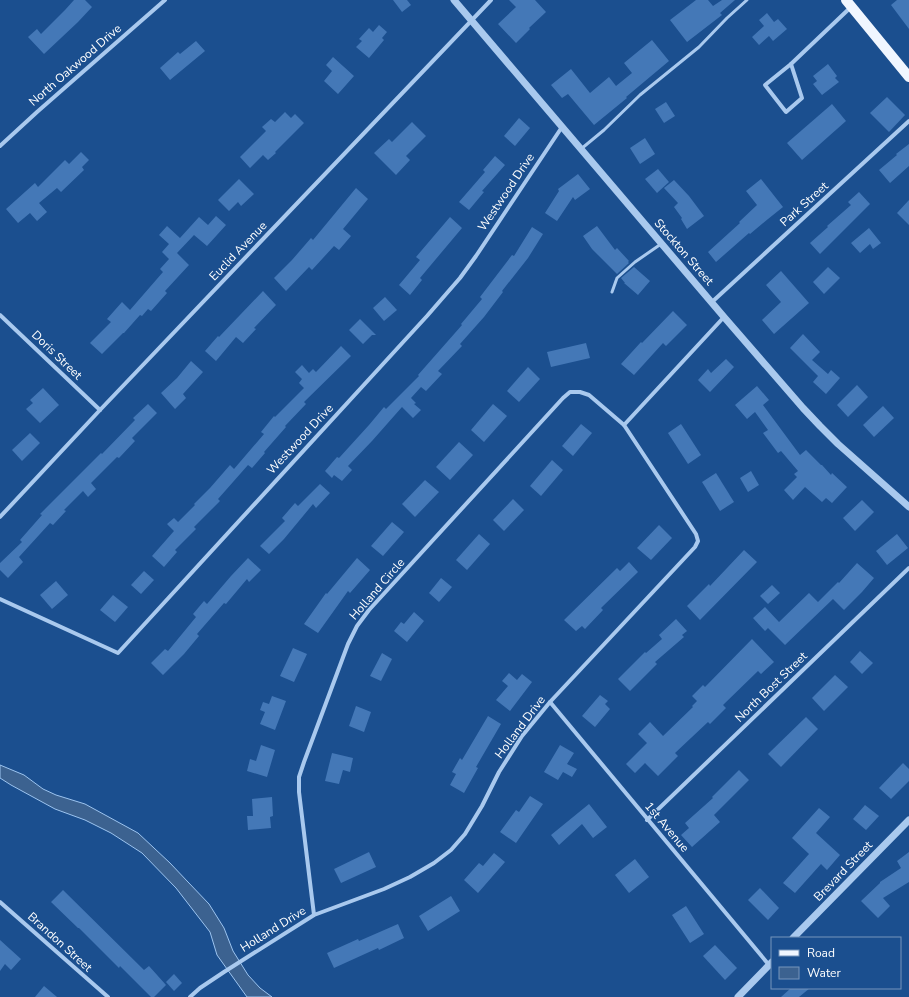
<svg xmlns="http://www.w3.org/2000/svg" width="909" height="997" viewBox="0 0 909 997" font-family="'Nunito Sans',sans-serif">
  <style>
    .water { fill: #3c6290; stroke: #9cc4f0 }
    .building { fill: #4478b7 }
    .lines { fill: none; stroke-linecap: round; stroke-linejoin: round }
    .service { stroke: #a9c9ee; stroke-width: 3 }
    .minor { stroke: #a9c9ee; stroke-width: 4 }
    .tertiary { stroke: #a9c9ee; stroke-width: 7 }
    .primary { stroke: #f0f6ff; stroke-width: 10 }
    .labels { text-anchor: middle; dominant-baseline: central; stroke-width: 3; stroke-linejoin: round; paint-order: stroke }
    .street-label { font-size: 12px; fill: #fff; stroke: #1b4f8f }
  </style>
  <rect width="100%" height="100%" fill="#1b4f8f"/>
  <polygon class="water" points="0,765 24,775 43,789 56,795 85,804 138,833 170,863 188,882 209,904 224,928 233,951 248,975 260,988 272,997 247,997 217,955 210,932 176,888 142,853 111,833 85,820 55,809 11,785 0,778"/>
  <g class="building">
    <polygon points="74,0 85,0 92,7 78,22 44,54 28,37 37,29 41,34 65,10"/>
    <polygon points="393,0 407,0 411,5 402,12"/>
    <polygon points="509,0 535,0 546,12 529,28 530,29 516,43 498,24 516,7"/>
    <polygon points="696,0 708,0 713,6 722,0 735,0 720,13 722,15 687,42 670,20"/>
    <polygon points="897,0 909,0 909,29 891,5"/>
    <polygon points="767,13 774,22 778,19 787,29 773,41 769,36 759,45 752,37 764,26 759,20"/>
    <polygon points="379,25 387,32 382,38 384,40 369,58 356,47 362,41 359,39 369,28 373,32"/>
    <polygon points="652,40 669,61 626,97 627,98 594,125 568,94 562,98 551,85 571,69 590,93 609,77 616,86 632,73 624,63"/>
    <polygon points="196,41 205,51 170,80 160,68 178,52 180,54"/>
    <polygon points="333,57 354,76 338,94 324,81 332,71 326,65"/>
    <polygon points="828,64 837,76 835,78 839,82 822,95 813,84 817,81 813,76"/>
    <polygon points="887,97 905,115 889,132 870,113"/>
    <polygon points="666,102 675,116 664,123 655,109"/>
    <polygon points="832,104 846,121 802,160 787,143"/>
    <polygon points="285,112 291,118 295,114 304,123 275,152 276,153 268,160 263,155 250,168 240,157 266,131 262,127 271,119 275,122"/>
    <polygon points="519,118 530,128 515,146 504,136"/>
    <polygon points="412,122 426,136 406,156 410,160 396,175 374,153 389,139 392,142"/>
    <polygon points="645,138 655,154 640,164 630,148"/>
    <polygon points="909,144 909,166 890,183 879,170 897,155 896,154"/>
    <polygon points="81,152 89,160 82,167 84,170 61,192 57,188 39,203 47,212 37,221 30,213 18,223 6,209 35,183 38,187 65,160 69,164"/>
    <polygon points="495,156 505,165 482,191 484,192 469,210 459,202 485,172 483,170"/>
    <polygon points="658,169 669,182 657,193 645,179"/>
    <polygon points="578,174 590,189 575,200 573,197 557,221 545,213 559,191 558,189"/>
    <polygon points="239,179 254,194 241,206 238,202 229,211 218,200"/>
    <polygon points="761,179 783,207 768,219 750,234 749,233 716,262 708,252 740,223 739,222 757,205 746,191"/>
    <polygon points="674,180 689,196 704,216 687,229 681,219 682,218 674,207 678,203 664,188"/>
    <polygon points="356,188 368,199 343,229 351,236 339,250 334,246 312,270 309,267 286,291 274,278 292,260 311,238 313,240"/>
    <polygon points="859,192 870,204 820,254 810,243 828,227 827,226 851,205 848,202"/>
    <polygon points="909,200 909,225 897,213"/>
    <polygon points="216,216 226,225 207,246 194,235 177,253 189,265 165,291 167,293 151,311 148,309 142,316 140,315 124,333 123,333 102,354 90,343 111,322 107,319 122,302 130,310 163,272 160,269 169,259 162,252 169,244 159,235 167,226 180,238 199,217 208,225"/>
    <polygon points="450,217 462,228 420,278 422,280 410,295 399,285 420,260 416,257"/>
    <polygon points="597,226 615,250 617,248 629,261 628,262 629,263 617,274 592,249 583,236"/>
    <polygon points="532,227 543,234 528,258 502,291 503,292 484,317 460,344 462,346 438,371 442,374 426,391 421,387 411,398 416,403 414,404 421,410 413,418 402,407 372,441 348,466 352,470 342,481 334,475 332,478 325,471 337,457 339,458 369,425 384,407 386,409 419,376 418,375 462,325 461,324 482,299 480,297 512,255 514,256"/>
    <polygon points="869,228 881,243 873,249 870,244 860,253 851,243"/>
    <polygon points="634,267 650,281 638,295 624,283 625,283 621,278"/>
    <polygon points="828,267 840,278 824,294 813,282"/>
    <polygon points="781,271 809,303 774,334 762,320 781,302 766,285"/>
    <polygon points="263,291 276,305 254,328 256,329 243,343 236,337 216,361 205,351 218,336 219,337"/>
    <polygon points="385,297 397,310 384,321 373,308"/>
    <polygon points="673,311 687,325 666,346 663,343 634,375 621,364 641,342 642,343"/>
    <polygon points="360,319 376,335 372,335 363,344 349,330"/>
    <polygon points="803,334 820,352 812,360 828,374 831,370 840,378 826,394 813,382 818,376 790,348"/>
    <polygon points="586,343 590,358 551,367 547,352"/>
    <polygon points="341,346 351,356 304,402 306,404 285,426 286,427 264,452 265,453 252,468 248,465 218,499 220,501 194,527 196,529 175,550 177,552 164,567 152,556 174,531 167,524 174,518 178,522 195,505 194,504 210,488 230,465 234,469 264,434 261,432 274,416 275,417 304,388 299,383 302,379 295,372 302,365 309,373 313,369 316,372"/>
    <polygon points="726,359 734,367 710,392 698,380 708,369 711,373"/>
    <polygon points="191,361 203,372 183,394 186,398 175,409 161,393 177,378"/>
    <polygon points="528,367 540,379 519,402 507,391"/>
    <polygon points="857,385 868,397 848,417 837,405"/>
    <polygon points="757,386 769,400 763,405 800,455 806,450 821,465 822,465 831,475 832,473 847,487 832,503 826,498 822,502 805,487 793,500 784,490 797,477 794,474 798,471 781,451 778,453 763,433 768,430 755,412 747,419 735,405"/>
    <polygon points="43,388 59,405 40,423 26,409 33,403 30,400"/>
    <polygon points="148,404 157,413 132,438 135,441 119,458 117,457 91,483 96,489 88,497 83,491 64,510 66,511 53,525 50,523 19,557 23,562 8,578 0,570 0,563 22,542 20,540 42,515 40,514 101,453 102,454 135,420 133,418"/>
    <polygon points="493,404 507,416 484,442 471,430"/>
    <polygon points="883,406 894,418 874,437 863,425"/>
    <polygon points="581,424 592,433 573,456 562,446"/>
    <polygon points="681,424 701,455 688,464 668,433"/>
    <polygon points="30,433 40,443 22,461 12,450"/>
    <polygon points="459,442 473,455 450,480 436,467"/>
    <polygon points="552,460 563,470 541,496 530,486"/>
    <polygon points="751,471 759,485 748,492 740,478"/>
    <polygon points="716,473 734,502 720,511 702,482"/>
    <polygon points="425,480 439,492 415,517 402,504"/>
    <polygon points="320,484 330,493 316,508 313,504 284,539 269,554 260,546 285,521 282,518 295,503 298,506"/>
    <polygon points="513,499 524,510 504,531 493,520"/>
    <polygon points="862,500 874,512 855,531 843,518"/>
    <polygon points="392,522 404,532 383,556 371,546"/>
    <polygon points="659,525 672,538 651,560 637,548"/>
    <polygon points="479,534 490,544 467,570 456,560"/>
    <polygon points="897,534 908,548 887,565 876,551"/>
    <polygon points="744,550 757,562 700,620 687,606 709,584 710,586"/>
    <polygon points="248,558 261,570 249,582 247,579 226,604 224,603 197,634 199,636 184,654 163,675 151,663 165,649 168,651 196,617 193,614 204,601 207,604 231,576"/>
    <polygon points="357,558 370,570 350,593 348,591 318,633 304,624 326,593 327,594"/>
    <polygon points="629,562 638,572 601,608 603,610 585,629 582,626 576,631 564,620 617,568 620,571"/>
    <polygon points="857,563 874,578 862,592 844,610 833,599 785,645 768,628 765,631 753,618 765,607 779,622 809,593 818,602 838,582 839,583"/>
    <polygon points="144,571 154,580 141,594 131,585"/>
    <polygon points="441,578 452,587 439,602 429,593"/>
    <polygon points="56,581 68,595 52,609 40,595"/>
    <polygon points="772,585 780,593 768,604 760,596"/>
    <polygon points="113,595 128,607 115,622 100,610"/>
    <polygon points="414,612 424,621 407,642 394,631 401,622 404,624"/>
    <polygon points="676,619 687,631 682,635 684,637 655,662 657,664 630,691 618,679 645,652 646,653 662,639 659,635"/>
    <polygon points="752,639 774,662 761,674 758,671 723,705 726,708 710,724 708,722 675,753 678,756 658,776 645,763 635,773 626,764 647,743 638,734 650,722 663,736 693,707 692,706 697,701 692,696 703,685 705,687"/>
    <polygon points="293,648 307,654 294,682 280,676"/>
    <polygon points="860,651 873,663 862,674 850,662"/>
    <polygon points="382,653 392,659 381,681 370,676"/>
    <polygon points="509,673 517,680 522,674 532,682 510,711 496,700 508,686 502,681"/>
    <polygon points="835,675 848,687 824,711 812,698"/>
    <polygon points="600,695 608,701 605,704 610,709 595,727 582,716"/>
    <polygon points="272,696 286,701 275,730 260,724 265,712 260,710 263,702 269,704"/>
    <polygon points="356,706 371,712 364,732 349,726"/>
    <polygon points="488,716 501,724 476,767 478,768 464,793 450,785 456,774 452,772 460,758 462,760"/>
    <polygon points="806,717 818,729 781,767 768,754"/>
    <polygon points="261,745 275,750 267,777 247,771 250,759 256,761"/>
    <polygon points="560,745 574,753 567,764 577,769 572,777 563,772 558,780 544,772"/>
    <polygon points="332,753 353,758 350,772 343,770 339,784 325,781"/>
    <polygon points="903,763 909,769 909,781 891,799 879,788"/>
    <polygon points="739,770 749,780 714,815 720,822 692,847 681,835 689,828 685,823 713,798 712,797"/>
    <polygon points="530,796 543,804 516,843 500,832 516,810 519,812"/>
    <polygon points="272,797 273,816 270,817 271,828 248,830 247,816 253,816 252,799"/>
    <polygon points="589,804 607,827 593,838 582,824 559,845 551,835"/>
    <polygon points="865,805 879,816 866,830 853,819"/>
    <polygon points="819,808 830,817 816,833 840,855 827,870 821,864 795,893 783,883 809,854 792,838"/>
    <polygon points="369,852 376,867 341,883 334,869"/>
    <polygon points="909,852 909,882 883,898 890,906 878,918 861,901 880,883 880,882 901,868 897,861"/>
    <polygon points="494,853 505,862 478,893 464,880 479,863 483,866"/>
    <polygon points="635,859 649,877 629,893 615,875"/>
    <polygon points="760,888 779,908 768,920 748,900"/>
    <polygon points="63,890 144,970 149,966 166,985 154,997 151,997 120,966 119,968 79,928 78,928 51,902"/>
    <polygon points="451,896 460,911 428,931 419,916"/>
    <polygon points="686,906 704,934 690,943 672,915"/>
    <polygon points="398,924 404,938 379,950 378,948 334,968 327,953 358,939 359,941"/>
    <polygon points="0,940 21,959 11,970 5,964 0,971"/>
    <polygon points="715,945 737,968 725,980 703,956"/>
    <polygon points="174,974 182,983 174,991 166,982"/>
    <polygon points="44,986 57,997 35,997"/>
    <polygon points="791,988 810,988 799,997 781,997"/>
  </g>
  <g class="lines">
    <g class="service">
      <polyline points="581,149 604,130 640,95 699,47 727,18 747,0"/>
      <polyline points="612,292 617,278 635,262 661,244"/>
    </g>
    <g class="minor">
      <polygon points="791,64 802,98 786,112 765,85"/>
      <polyline points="791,64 851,7"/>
      <polyline points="0,146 37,112 165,0"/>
      <polyline points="712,302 909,121"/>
      <polyline points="0,315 100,410"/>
      <polyline points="624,425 724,317"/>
      <polyline points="0,517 100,410 491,0"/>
      <polyline points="0,599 118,653 427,316 460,278 476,256 562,127"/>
      <polyline points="550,702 769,965"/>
      <polyline points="647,820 909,568"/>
      <polyline points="0,902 108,997"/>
      <polyline points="190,997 200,988 224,972 314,915 384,889 410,877 434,863 451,850 465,834 482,806 499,772 522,736 550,702 695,547 698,541 696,534 624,425 589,395 580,392 570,392 563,398 369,610 357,626 348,644 304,762 299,777 299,792 314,915"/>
    </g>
    <g class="tertiary">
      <polyline points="454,0 724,317 803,408 820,426 838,444 909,507"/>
      <polyline points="793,938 909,820"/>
      <polyline points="738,997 772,962"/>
    </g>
    <polyline class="primary" points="846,0 909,77"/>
  </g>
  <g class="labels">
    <g class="street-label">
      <text transform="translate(75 65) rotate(-41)">North Oakwood Drive</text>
      <text transform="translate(506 192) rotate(-56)">Westwood Drive</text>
      <text transform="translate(804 204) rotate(-42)">Park Street</text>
      <text transform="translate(238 251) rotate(-46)">Euclid Avenue</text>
      <text transform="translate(684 252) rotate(49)">Stockton Street</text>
      <text transform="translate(57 355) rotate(44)">Doris Street</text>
      <text transform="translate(300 439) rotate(-47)">Westwood Drive</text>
      <text transform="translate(377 589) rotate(-49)">Holland Circle</text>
      <text transform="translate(771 687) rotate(-44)">North Bost Street</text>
      <text transform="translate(520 727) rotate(-53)">Holland Drive</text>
      <text transform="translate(667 827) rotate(50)">1st Avenue</text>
      <text transform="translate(843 871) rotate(-46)">Brevard Street</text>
      <text transform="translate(273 929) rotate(-32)">Holland Drive</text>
      <text transform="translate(60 942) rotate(42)">Brandon Street</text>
    </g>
  </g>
  <rect x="771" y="937" width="130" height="52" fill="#1b4f8f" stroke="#7695bc"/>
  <rect x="779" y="950" width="20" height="6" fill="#f0f6ff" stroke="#7695bc"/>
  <text x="807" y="957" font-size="12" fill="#ffffff">Road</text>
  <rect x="779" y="967" width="20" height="12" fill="#3c6290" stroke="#7695bc"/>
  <text x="807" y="977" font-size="12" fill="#ffffff">Water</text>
</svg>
